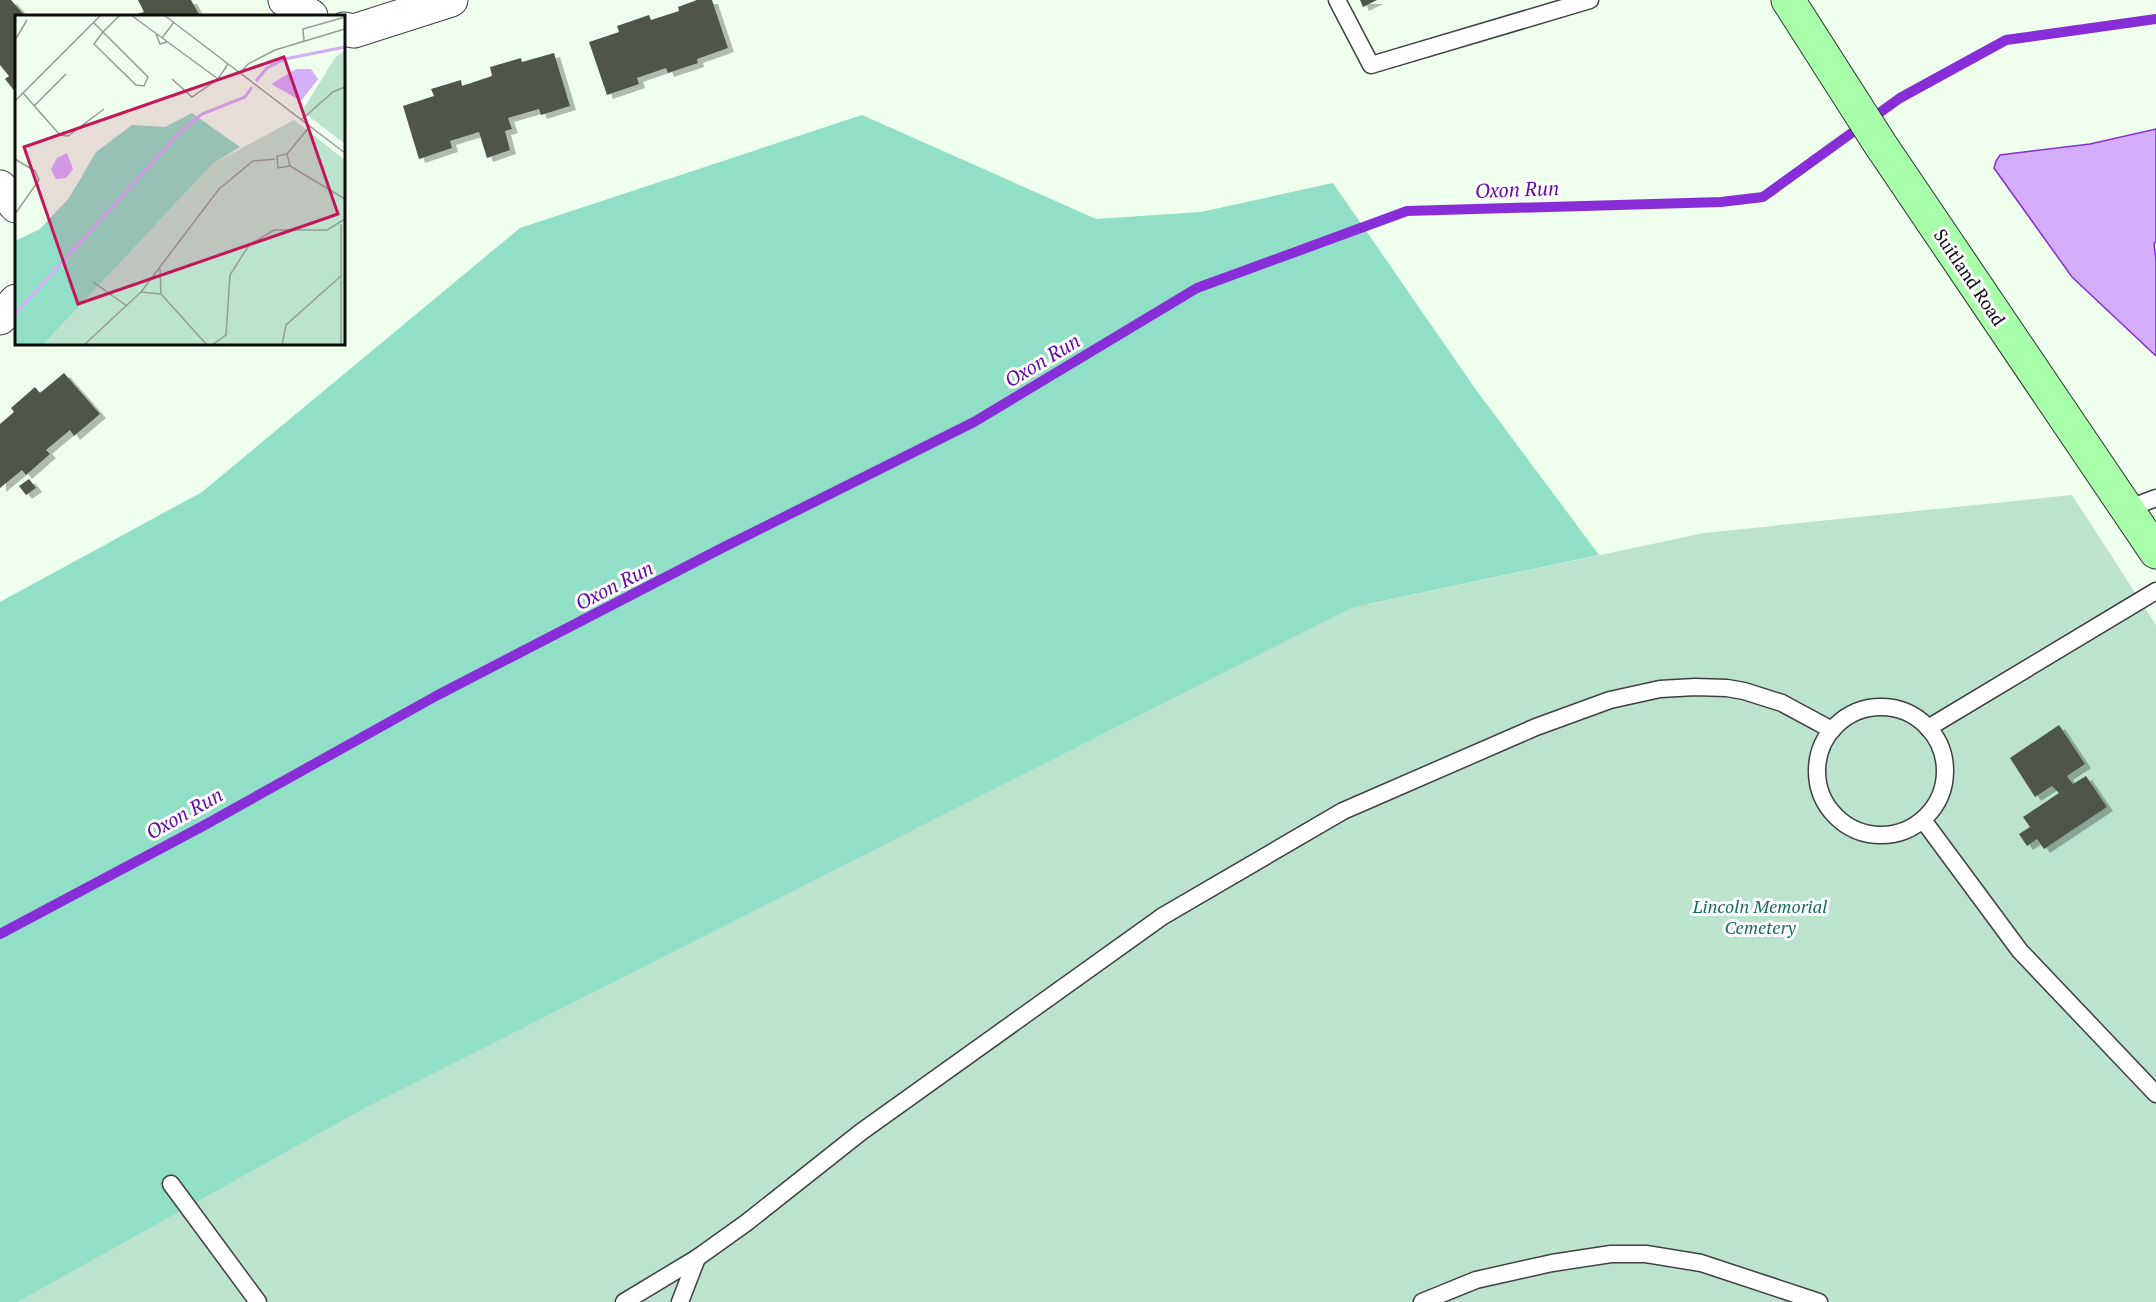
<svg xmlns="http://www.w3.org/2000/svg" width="2156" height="1302" viewBox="0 0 2156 1302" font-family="'PT Serif',serif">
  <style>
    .forest { fill: #91dfc6 }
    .cemetery { fill: #bce3ce }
    .water { fill: #d4adfb; stroke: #882ed8; stroke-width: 1.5 }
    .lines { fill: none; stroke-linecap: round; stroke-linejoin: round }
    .stream { stroke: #882ed8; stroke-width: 10 }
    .building { fill: #4f5648; filter: url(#shadow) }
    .service-casing { stroke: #404040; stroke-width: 19 }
    .minor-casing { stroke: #404040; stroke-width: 35 }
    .secondary-casing { stroke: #2f2f2f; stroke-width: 35 }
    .service { stroke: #fff; stroke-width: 16 }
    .minor { stroke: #fff; stroke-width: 33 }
    .secondary { stroke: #a8ffa9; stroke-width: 33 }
    .labels { text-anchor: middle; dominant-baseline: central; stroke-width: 6; stroke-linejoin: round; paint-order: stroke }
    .street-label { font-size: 18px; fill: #0d0d0d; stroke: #fff }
    .park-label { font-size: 18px; font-style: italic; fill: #186a63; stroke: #fff }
    .water-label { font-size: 20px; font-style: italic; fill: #650ca9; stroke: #fff }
    .inset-river { fill: none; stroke: #d4adfb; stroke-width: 3 }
    .inset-road { fill: none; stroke: #949e93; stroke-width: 1.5 }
    .view { fill: #c2185b; fill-opacity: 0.15; stroke: #c2185b; stroke-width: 3 }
    .inset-edge { fill: none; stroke: #0d0d0d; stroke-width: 3 }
  </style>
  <defs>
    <filter id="shadow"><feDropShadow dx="6" dy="4" stdDeviation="0" flood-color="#0004"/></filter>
  </defs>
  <rect width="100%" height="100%" fill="#eeffed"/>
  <polygon class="forest" points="862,115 1096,219 1201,212 1333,183 1474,387 1599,555 1369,604 17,1302 0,1302 0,602 202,492 520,228"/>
  <polygon class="cemetery" points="2072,495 2156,625 2156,1302 17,1302 363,1109 1351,608 1704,533"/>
  <polygon class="water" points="2156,129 2156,241 2154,244 2156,260 2156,356 2072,277 1994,168 1996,161 2000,155 2090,144"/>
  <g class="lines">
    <polyline class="stream" points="0,934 203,826 436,696 724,547 974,422 1197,288 1407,211 1721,202 1763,197 1900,98 2006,40 2156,19"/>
  </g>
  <g class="building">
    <polygon points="0,0 11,0 25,16 16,16 16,93 5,79 9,76 0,65"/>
    <polygon points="138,0 191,0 200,16 138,16 137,14 144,12"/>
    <polygon points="697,0 712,0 728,48 697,59 698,63 668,73 666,68 637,78 639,84 607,95 589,42 619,32 617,26 649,15 651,20 679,11 678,7"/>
    <polygon points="1360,0 1377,0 1363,7"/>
    <polygon points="554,53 570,106 541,115 539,109 508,118 512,129 505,131 510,150 487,158 479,132 450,141 452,148 419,159 403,106 434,96 431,89 461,80 462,86 492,76 490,67 521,58 522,62"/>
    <polygon points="64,373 100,414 74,436 70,430 46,450 50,454 26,475 22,470 0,488 0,424 14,412 11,408 35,387 40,393"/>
    <polygon points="29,479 36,488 26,495 19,486"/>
    <polygon points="2059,725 2085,764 2067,776 2073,784 2086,776 2107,807 2044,849 2037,839 2027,846 2019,834 2030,827 2023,817 2059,793 2052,786 2035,797 2010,758"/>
  </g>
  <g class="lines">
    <defs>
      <g id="service">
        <polyline points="1337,0 1371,65 1590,0"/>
        <polyline points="2127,509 2156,498"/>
        <circle cx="1881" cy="771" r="64"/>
        <polyline points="1928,728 2156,591"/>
        <polyline points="1923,820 2020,951 2156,1094"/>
        <polyline points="171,1184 258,1302"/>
        <polyline points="624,1302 697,1258 746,1223 861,1132 1163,916 1343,811 1536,727 1610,700 1660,689 1695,687 1727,688 1744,691 1782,703 1832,730"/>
        <polyline points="680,1302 697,1258"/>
        <polyline points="1422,1302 1476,1280 1552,1263 1611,1254 1646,1254 1701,1263 1819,1302"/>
      </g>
      <g id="minor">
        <polyline points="285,0 311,16"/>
        <polyline points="344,29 354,31 451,0"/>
        <polyline points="0,187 16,206"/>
        <polyline points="0,318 16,301"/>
      </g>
      <polyline id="secondary" points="1788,0 1880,144 2156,552"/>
    </defs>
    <use href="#service" class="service-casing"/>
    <use href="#minor" class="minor-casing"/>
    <use href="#secondary" class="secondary-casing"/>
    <use href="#service" class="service"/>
    <use href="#minor" class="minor"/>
    <use href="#secondary" class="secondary"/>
  </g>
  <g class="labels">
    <g class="street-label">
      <text transform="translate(1970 277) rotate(56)">Suitland Road</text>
    </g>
    <g class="park-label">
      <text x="1760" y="906">Lincoln Memorial<tspan x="1760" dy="21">Cemetery</tspan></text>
    </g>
    <g class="water-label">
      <text transform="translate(1517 189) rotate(-2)">Oxon Run</text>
      <text transform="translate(1042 360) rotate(-31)">Oxon Run</text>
      <text transform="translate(614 585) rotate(-27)">Oxon Run</text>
      <text transform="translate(184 813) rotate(-29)">Oxon Run</text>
    </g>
  </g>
  <g transform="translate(15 15)">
    <rect width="330" height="330" fill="#eeffed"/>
    <path d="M 177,98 L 225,132 L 199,148 L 28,330 L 0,330 L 0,226 L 25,214 L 54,183 L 81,137 L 117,110 L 150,112 Z" fill="#91dfc6"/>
    <path d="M 330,35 L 330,129 L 287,96 L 320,43 ZM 279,105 L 330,145 L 330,330 L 28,330 L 197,149 Z" fill="#bce3ce"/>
    <path d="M 281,54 L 296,54 L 303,64 L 286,86 L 256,69 ZM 52,138 L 58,154 L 51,163 L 41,164 L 36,154 L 42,143 Z" fill="#d4adfb"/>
    <path class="inset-river" d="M 241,66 L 252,53 L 270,44 L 330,32M 0,299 L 165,117 L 187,99 L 230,82 L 237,72"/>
    <path class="inset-road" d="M 116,0 L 203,64M 149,0 L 330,138M 79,8 L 88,17 L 105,0M 88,17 L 133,62 L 129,71 L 121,70 L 79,29 ZM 141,19 L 145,29 L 152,27M 147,23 L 159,7M 0,25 L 12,5M 289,26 L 288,14 L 330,2M 225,58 L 233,49 L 260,35 L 330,14M 157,64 L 177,82 L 203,64 L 213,49M 8,78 L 45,120 L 53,121 L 89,94M 0,86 L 86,0M 19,91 L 51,59M 286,105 L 318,77 L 330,72M 272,139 L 275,151 L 263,153 L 262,141 L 272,139 L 295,111M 0,144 L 20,156 L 24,165 L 0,199M 275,151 L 330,184M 326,209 L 326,330M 145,254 L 146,279M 78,267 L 112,291M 126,277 L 204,174 L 238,146 L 260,144M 69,330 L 126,277 L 146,279 L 192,330M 197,330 L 211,320 L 215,260 L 234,230 L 259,215 L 312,215 L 330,204M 267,330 L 271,310 L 327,260"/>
    <path class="view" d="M 269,42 L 323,199 L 63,289 L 9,132 Z"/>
    <rect width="330" height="330" class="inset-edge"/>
  </g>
</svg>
